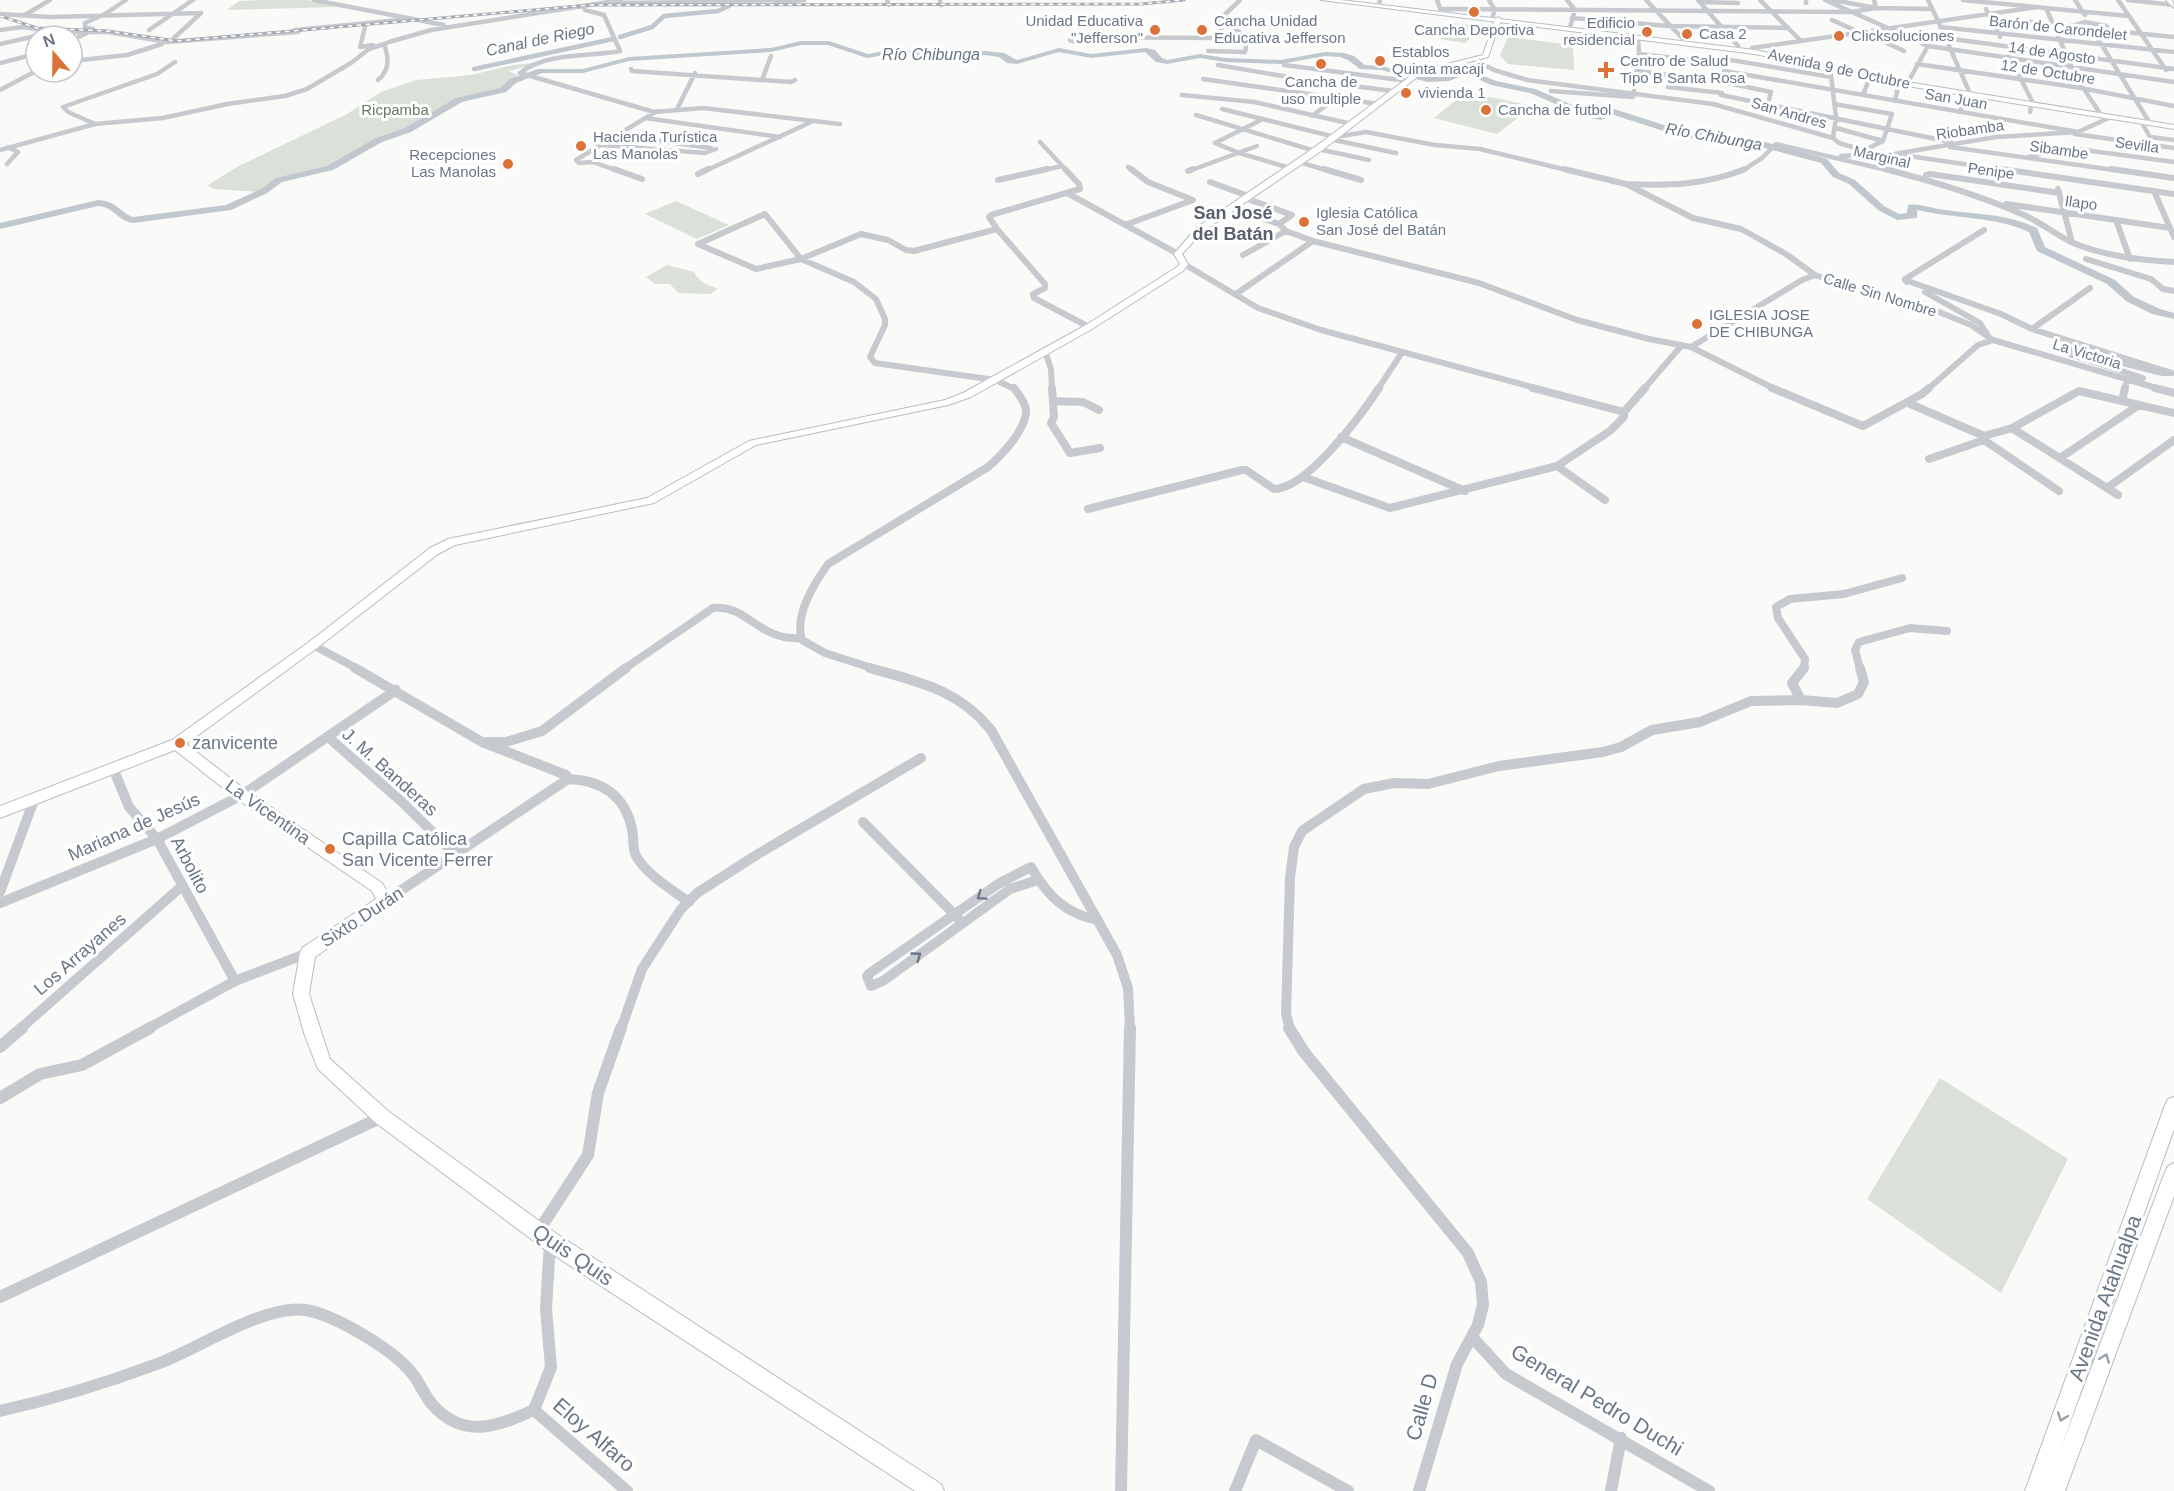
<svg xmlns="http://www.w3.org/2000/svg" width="2174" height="1491" font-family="Arial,sans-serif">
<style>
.green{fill:#dbe1d9}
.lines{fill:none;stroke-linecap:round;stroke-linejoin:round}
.canal{stroke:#c0c8ce;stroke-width:4.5}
.river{fill:#c0c8ce;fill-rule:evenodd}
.secondary-casing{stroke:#b8bcc1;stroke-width:2}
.primary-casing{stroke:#b9bdc1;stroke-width:2}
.street-far4{stroke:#c6c9cd;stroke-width:4.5}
.street-far3{stroke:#c6c9cd;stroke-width:6}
.street-far2{stroke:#c6c9cd;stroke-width:8}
.street-far1{stroke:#c6c9cd;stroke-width:10}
.street{stroke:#c6c9cd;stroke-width:12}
.secondary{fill:#fff;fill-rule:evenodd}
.primary{fill:#fff;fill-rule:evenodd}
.rail-casing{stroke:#a7acb2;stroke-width:3}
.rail{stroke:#fff;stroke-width:1.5;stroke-dasharray:4.5;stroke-linecap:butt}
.oneway{stroke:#6a7787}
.oneway2{stroke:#97a0ab}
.poi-dot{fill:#db7237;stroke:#fff;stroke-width:2}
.labels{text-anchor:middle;stroke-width:6;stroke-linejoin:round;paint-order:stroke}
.far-poi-label{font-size:15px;fill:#6a7787;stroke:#fff;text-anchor:start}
.far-street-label{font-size:15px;fill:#6a7787;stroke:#fff}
.far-park-label{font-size:15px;fill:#667a65;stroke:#fff}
.far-water-label{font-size:16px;font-style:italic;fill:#677782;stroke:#fff}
.far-quarter-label{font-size:18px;font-weight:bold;fill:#58616d;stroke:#fff}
.poi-label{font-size:18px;fill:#6a7787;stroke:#fff;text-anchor:start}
.street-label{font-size:18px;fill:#6a7787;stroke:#fff}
.near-street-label{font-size:21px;fill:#6a7787;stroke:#fff}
</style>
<rect width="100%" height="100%" fill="#fafaf8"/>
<path class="green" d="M261,0H308L338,7L227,10L239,1Z
M1450,23L1484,26L1475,31L1476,33L1472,37H1468L1470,39L1465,43L1440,39Z
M1508,37L1573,45L1574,70L1508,64L1500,55Z
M542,62L509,71L522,78L510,81L504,90L453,102L406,129L369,143L328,168L277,180L258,192L214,189L208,185L237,167L347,114L381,92L416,80L471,75L513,65Z
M1466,92L1533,106L1497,134L1434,118Z
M676,201L729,225L697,239L645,214Z
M667,265L694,272C699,282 708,285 718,289L710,294L678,293L670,284H655L646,277Z
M1940,1078L2068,1159L2001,1293L1867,1199Z"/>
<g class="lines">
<path class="canal" d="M620,37L652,27L664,16L718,11L729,6
M474,69L613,39"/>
<path class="river" d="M801,41H829L868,54L896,49L944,55L985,51L1004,53L1017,60L1059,48L1091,54L1146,48L1155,50L1162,58L1167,60L1200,54L1225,58L1281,60L1325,52L1344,53L1354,56L1365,65L1381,66L1428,77H1448L1467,69L1496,81L1535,89L1591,113L1600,114L1614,109L1683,131L1758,140L1827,159L1839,173L1855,180L1884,206L1899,214L1907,213L1908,205C1920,203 1932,209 1945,210C1979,215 2004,213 2037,228L2045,247L2115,280L2134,297L2160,309L2174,313V319L2152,314L2126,301L2107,284L2037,251L2029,232C1994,216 1954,219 1917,210V218L1897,220L1878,210L1849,184L1833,177L1821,163L1757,146L1682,137L1614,115L1601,120L1586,117L1530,93L1491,85L1467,74L1449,81L1428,82L1381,70L1360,69L1348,60L1340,57L1325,56L1281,64L1225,62L1200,58L1167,64L1156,62L1145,52L1091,58L1059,52L1017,64L1007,63L999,57L985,55L944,59L896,53L867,58L828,45H801L771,52L629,61L583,73H542L516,83L506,92L462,102L411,132L382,142L333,170L282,182L267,193L231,210L133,223C118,221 114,207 98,206L0,229V223L98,200C120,202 118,212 133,217L226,205L261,189L276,178L327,166L376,138L405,128L456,98L500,88L510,79L538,69H583L629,57L771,48Z"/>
<defs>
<path id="secondary" d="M2166,0H2172L2174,8Z
M1498,17L1501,19L1488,57L1420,75L1321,151L1202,232L1182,254L1188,264L1183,271L1092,329L971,397L948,405L756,445L654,503L455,545L438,554L317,648L186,744L247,791L382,883L393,901L390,905L315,957L309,994L330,1059L388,1111L557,1234L941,1484L944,1491H915L543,1248L376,1123L318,1069L316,1064L305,1036L293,994L300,953L302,948L376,899L372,891L237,799L175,750L0,818V806L172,740L309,642L430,548L448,539L647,498L749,441L945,400L963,393L1086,325L1177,267L1180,264L1174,254L1196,228L1315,147L1416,72L1483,55L1495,19Z
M2174,1097V1129L2061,1448L2165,1172L2168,1166L2174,1163V1196L2065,1491H2025L2165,1105L2168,1099Z"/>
<path id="primary" d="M1321,0H1341L1755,50L1907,82L2174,125V129L1907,86L1755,54Z"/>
</defs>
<use href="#secondary" class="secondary-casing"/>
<use href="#primary" class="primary-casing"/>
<path class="street-far4" d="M314,0L444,25
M887,0L889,5
M940,0L941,5
M1437,0L1441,11
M1489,0L1495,10L1492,18
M1567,0L1575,10L1570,27
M1646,0L1684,40L1683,43
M1698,0L1738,46
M1760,0L1800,40
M1806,0V3
M1825,0L1928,46L2174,82
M1833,0L1876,8L1932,9
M1928,0L1940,25
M1963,0L2129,16
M2075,0L2085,15
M2118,0L2166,70
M2128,0L2174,5
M703,2L781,0
M776,2L804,0
M1700,2L1738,3
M616,3L707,2
M1379,4L1380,0
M584,7L585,10L604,15L620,51C589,57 546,52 520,73L654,112L703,108L840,124
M2046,8L2075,75L2099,112
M1442,9L1851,12L1876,8L1874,0
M1986,9L2000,37
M0,14L50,17L201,13
M23,16L50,0
M1572,18L1669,26L1788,28
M1990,18L2073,26
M1832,20L1859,32
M2085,22L2106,26L2114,32L2093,34L2073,26Z
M366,23L360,47L373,45
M1940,27L2174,52
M93,29L85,28V23L105,14L126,0
M0,30L23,27L54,32H108L167,42L298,32L300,30
M149,30L193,0
M295,30L410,19
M2114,31L2174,37
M1863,32L1904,51
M2095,34L2148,120
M1945,38L2174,69
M173,39L201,13
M72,40L87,33
M1079,43L1070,40L1075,37L1219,38L1223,34L1218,21L1240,0
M0,44L36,36
M1949,46L1969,91
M1752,48L2038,7
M1208,51L1245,52C1250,36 1232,26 1221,17
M1639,54L1725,64
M2009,55L2032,101L2030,112
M1480,59L1483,64L1494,70L1527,80L1713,104L1833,138L1839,143L1879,155
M1725,59L1831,77
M72,61L127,55L162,44
M0,63L36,54
M1917,64L2081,88L2174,106
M1218,65L1306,80L1393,91
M1284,65L1408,81
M1830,67L1836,117L1833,138
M631,69L632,71L791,82L795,80
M1637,71L1723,82
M1724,71L2078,132
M1203,79L1378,104
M378,80C390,70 389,58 384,44L389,42L431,30L621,0
M762,80L771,56
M1723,82L1771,92L1768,103
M1907,84L1928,46
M1668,87L1722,93
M0,90L36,71
M1551,91L1633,97L1639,54L1638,38
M1182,95L1254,102L1352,124
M1721,95L1951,142
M1863,95L1868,82
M1895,101L1899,82
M1834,104L1892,114L1883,141L1865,150
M678,107L695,73
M1222,109L1335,137L1366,132L1435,145L1480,149L1571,171
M1959,112L1972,94
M1196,115L1315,151
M1312,116L1336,98
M645,118L780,137
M1263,119L1215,143L1239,153L1290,168
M2141,121L2150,137L2174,140
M95,124L68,112L63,107L157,74L175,62
M1836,128L1883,141
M2075,134L2174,148
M617,135L711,148
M1334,140L1396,153
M1040,142L1067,171
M602,145L705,153L716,149
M1950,147L2121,171
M1318,149L1369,160
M0,150L95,124L163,118L227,104L285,96L307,89L351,63L369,49L384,44
M1902,155L2012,171
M1841,156L1894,154L1996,137L2078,132L2111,117
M2029,157L2062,147L2174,162
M1299,162L1329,171
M7,164L18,152L8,147
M1128,167L1133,171
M618,171L593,162L579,163L576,160L657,111
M705,171L811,122
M1040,171L1062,166
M1189,171L1257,146
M1742,171L1762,158L1776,144L1891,171"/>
<path class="street-far3" d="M614,169L642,179
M1324,169L1361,180
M1564,169L1626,184L1693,218L1741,229L1786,254L1815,275L1864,292L1939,312L1971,325L1993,340L2160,389
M1885,169C1932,181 1979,195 2024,215C2040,222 2055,234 2071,242C2103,256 2140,260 2174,262
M2001,169L2174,194
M2111,169L2174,178
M1188,171L1193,169
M698,174L708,169
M1925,179L1926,175L1930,174L2059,193
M998,180L1047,169
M1210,182L1248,196
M1626,184C1668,186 1706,185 1745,169
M2058,189L2072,242
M2154,191L2174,237
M1069,194L1178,254
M1245,198L1292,215L1279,224
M2006,204L2170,228
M1231,207L1279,224L1286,231L1313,241L1479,283L1577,320L1649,339L1691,347L1775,389
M2116,220L2130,259
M1125,225L1193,200L1148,182L1131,169
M997,229L989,217L991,215L1080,189L1079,184L1065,169
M698,244L756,269L801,259L854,282L876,299L885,319V325L870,357L875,363L995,380L1015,389
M698,244L765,214L801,259L861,234L888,240L906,250L914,251L997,229L1045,284V288L1033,294L1034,298L1089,327
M1243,255L1286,231
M2086,259L2151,279L2163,289L2174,291
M1184,264L1258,308L1321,330L1539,389
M1905,280L2001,314L2032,329L2172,373H2162L2068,349L2064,350L2069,354L2143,378
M1907,282L1905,279L1984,230
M1925,292L1980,323L1987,334
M1236,294L1313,241
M2032,329L2090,288
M1691,347L1802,280L1815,275
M1045,351L1051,369L1052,389
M1378,389L1401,354
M1644,389L1682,345
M1928,389L1978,345L1993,340
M2125,389L2127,380"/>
<path class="street-far2" d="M1052,388L1054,417L1051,423L1070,453L1100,448
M1533,388L1624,412
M1772,388L1863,426L1922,394L1929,388
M2155,388L2174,393
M1053,401L1083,402L1099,410
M2122,401L2125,388
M1908,403L1984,436V440L2059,491
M2012,428L2118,495
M1984,436L2012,428L2079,391L2174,413
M1341,437L1465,491
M2060,458L2139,405
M1929,459L1984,440
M1557,466L1605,500
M1303,477L1390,508L1557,466L1610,431L1624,417V412L1645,388
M2107,488L2174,440
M1088,509L1242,470H1246L1274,489C1307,489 1362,414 1379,388
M313,645L358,669
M624,669L713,608C747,604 758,641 801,638
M875,669L825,653L802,640C794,615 814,584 828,564L988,467C1001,456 1024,432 1026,413C1027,404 1019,395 1014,388
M1804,669L1805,659L1778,618L1776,607L1790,599L1844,594L1902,578
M1860,669L1855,650L1859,642L1910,628L1947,631"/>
<path class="street-far1" d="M355,668L482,742L566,775L568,779L385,901
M870,668C918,682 958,689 991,730L1117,955L1128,988L1130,1029
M1801,700L1792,683L1804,668
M328,737L401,801L457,856
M487,742H506L542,731L626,668
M113,768L129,807L157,839L235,981
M568,779C601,780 625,795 632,829C634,838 632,847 636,856C648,876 671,889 689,902
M863,822L958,918
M1038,880L1010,889L883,981L871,986L867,976L870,973L998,884L1031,867C1047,895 1065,914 1098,920
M0,892L34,800
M0,903L157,839L242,795L396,690
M20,1029L182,886
M147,1029L235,981L308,953
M621,1029L642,969L681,909L697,893L758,854L921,758
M1290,1029L1286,1014L1290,878L1294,847L1302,831L1364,789L1394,783L1428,784L1499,766L1603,752L1621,747L1652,730L1700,722L1751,701L1801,700L1837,703L1858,694L1864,682L1860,668"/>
<path class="street" d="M1289,1028L1304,1052L1468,1253L1481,1282L1483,1305L1478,1325L1457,1364L1419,1491
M0,1047L22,1028
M0,1098L40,1074L82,1065L150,1028
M538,1232L588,1155L598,1093L621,1028
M0,1297L382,1117
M1472,1337L1506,1374L1709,1491
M534,1410L627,1491
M0,1411C54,1399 106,1383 157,1364C198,1349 264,1304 306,1310C335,1315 392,1349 411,1372C419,1381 423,1393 431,1403C462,1440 496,1427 534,1410L551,1367L546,1309L550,1242
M1121,1491L1130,1028
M1235,1491L1256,1440L1348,1491
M1611,1491L1621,1438"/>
<use href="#secondary" class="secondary"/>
<use href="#primary" class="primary"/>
<defs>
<path id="rail" d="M0,16L37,28L108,31L177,41L590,5L1141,4L1184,0"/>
</defs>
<use href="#rail" class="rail-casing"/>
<use href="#rail" class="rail"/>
</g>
<defs><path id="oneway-chevron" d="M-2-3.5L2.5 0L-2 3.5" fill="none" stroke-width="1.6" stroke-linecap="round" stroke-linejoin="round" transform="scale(1.5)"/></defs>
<g class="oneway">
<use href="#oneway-chevron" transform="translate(981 896) rotate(145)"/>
<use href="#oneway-chevron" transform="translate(917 956) rotate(-36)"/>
</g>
<g class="oneway2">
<use href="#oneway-chevron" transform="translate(2105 1358) rotate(-69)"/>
<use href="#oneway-chevron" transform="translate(2062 1417) rotate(110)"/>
</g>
<g class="poi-dot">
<circle cx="1474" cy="12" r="6"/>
<circle cx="1155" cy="30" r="6"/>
<circle cx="1202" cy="30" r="6"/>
<circle cx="1647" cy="32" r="6"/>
<circle cx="1687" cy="34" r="6"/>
<circle cx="1839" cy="36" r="6"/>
<circle cx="1380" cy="61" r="6"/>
<circle cx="1321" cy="64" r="6"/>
<path d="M1603 61h6v6h6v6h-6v6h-6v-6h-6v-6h6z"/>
<circle cx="1406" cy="93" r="6"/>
<circle cx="1486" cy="110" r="6"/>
<circle cx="581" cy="146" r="6"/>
<circle cx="508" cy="164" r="6"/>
<circle cx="1304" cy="222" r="6"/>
<circle cx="1697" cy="324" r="6"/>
<circle cx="180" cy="743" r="6"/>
<circle cx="330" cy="849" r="6"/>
</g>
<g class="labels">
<g class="far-poi-label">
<text x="1143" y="26" text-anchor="end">Unidad Educativa<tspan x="1143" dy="17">"Jefferson"</tspan></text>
<text x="1214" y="26">Cancha Unidad<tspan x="1214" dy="17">Educativa Jefferson</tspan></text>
<text x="1635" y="28" text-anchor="end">Edificio<tspan x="1635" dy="17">residencial</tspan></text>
<text x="1474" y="35" text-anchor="middle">Cancha Deportiva</text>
<text x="1699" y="39">Casa 2</text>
<text x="1851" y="41">Clicksoluciones</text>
<text x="1392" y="57">Establos<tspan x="1392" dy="17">Quinta macají</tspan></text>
<text x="1620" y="66">Centro de Salud<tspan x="1620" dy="17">Tipo B Santa Rosa</tspan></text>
<text x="1321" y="87" text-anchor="middle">Cancha de<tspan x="1321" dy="17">uso multiple</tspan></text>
<text x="1418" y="98">vivienda 1</text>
<text x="1498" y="115">Cancha de futbol</text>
<text x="593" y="142">Hacienda Turística<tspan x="593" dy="17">Las Manolas</tspan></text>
<text x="496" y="160" text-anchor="end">Recepciones<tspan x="496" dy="17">Las Manolas</tspan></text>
<text x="1316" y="218">Iglesia Católica<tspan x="1316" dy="17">San José del Batán</tspan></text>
<text x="1709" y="320">IGLESIA JOSE<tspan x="1709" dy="17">DE CHIBUNGA</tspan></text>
</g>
<g class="far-street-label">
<text transform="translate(2058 28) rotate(6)" y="5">Barón de Carondelet</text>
<text transform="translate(2052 53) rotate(8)" y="5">14 de Agosto</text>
<text transform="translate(1839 69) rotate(12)" y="5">Avenida 9 de Octubre</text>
<text transform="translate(2048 72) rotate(9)" y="5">12 de Octubre</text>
<text transform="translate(1956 99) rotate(10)" y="5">San Juan</text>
<text transform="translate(1789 113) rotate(16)" y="5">San Andres</text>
<text transform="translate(1970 130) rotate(-8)" y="5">Riobamba</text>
<text transform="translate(2137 145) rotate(8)" y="5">Sevilla</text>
<text transform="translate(2059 150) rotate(8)" y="5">Sibambe</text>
<text transform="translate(1882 157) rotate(13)" y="5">Marginal</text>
<text transform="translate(1991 171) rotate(8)" y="5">Penipe</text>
<text transform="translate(2081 203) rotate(8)" y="5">Ilapo</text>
<text transform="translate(1880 295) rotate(17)" y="5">Calle Sin Nombre</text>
<text transform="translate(2087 354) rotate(17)" y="5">La Victoria</text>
</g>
<g class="far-park-label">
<text x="395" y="115">Ricpamba</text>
</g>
<g class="far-water-label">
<text transform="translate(540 39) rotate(-12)" y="6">Canal de Riego</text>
<text x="931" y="60">Río Chibunga</text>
<text transform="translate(1714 136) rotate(10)" y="6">Río Chibunga</text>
</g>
<g class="far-quarter-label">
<text x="1233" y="219">San José<tspan x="1233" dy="21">del Batán</tspan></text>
</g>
<g class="poi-label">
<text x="192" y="749">zanvicente</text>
<text x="342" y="845">Capilla Católica<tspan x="342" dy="21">San Vicente Ferrer</tspan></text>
</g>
<g class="street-label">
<text transform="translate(390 772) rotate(42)" y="6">J. M. Banderas</text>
<text transform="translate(268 812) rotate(35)" y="6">La Vicentina</text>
<text transform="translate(134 827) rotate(-24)" y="6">Mariana de Jesús</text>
<text transform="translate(190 865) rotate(62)" y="6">Arbolito</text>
<text transform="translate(362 917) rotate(-33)" y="6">Sixto Durán</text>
<text transform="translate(80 954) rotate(-41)" y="6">Los Arrayanes</text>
</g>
<g class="near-street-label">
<text transform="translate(573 1255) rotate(34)" y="7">Quis Quis</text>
<text transform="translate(2105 1298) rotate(-70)" y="7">Avenida Atahualpa</text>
<text transform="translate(1597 1400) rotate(31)" y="7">General Pedro Duchi</text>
<text transform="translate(1422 1407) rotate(-74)" y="7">Calle D</text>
<text transform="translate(594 1435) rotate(41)" y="7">Eloy Alfaro</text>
</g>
</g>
<g transform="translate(54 54) rotate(340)"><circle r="28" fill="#ffffff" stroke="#c3c9cf" stroke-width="1.5"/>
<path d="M0-4.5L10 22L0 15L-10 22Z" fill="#db7237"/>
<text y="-9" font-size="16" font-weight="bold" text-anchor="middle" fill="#6a7787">N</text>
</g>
</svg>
